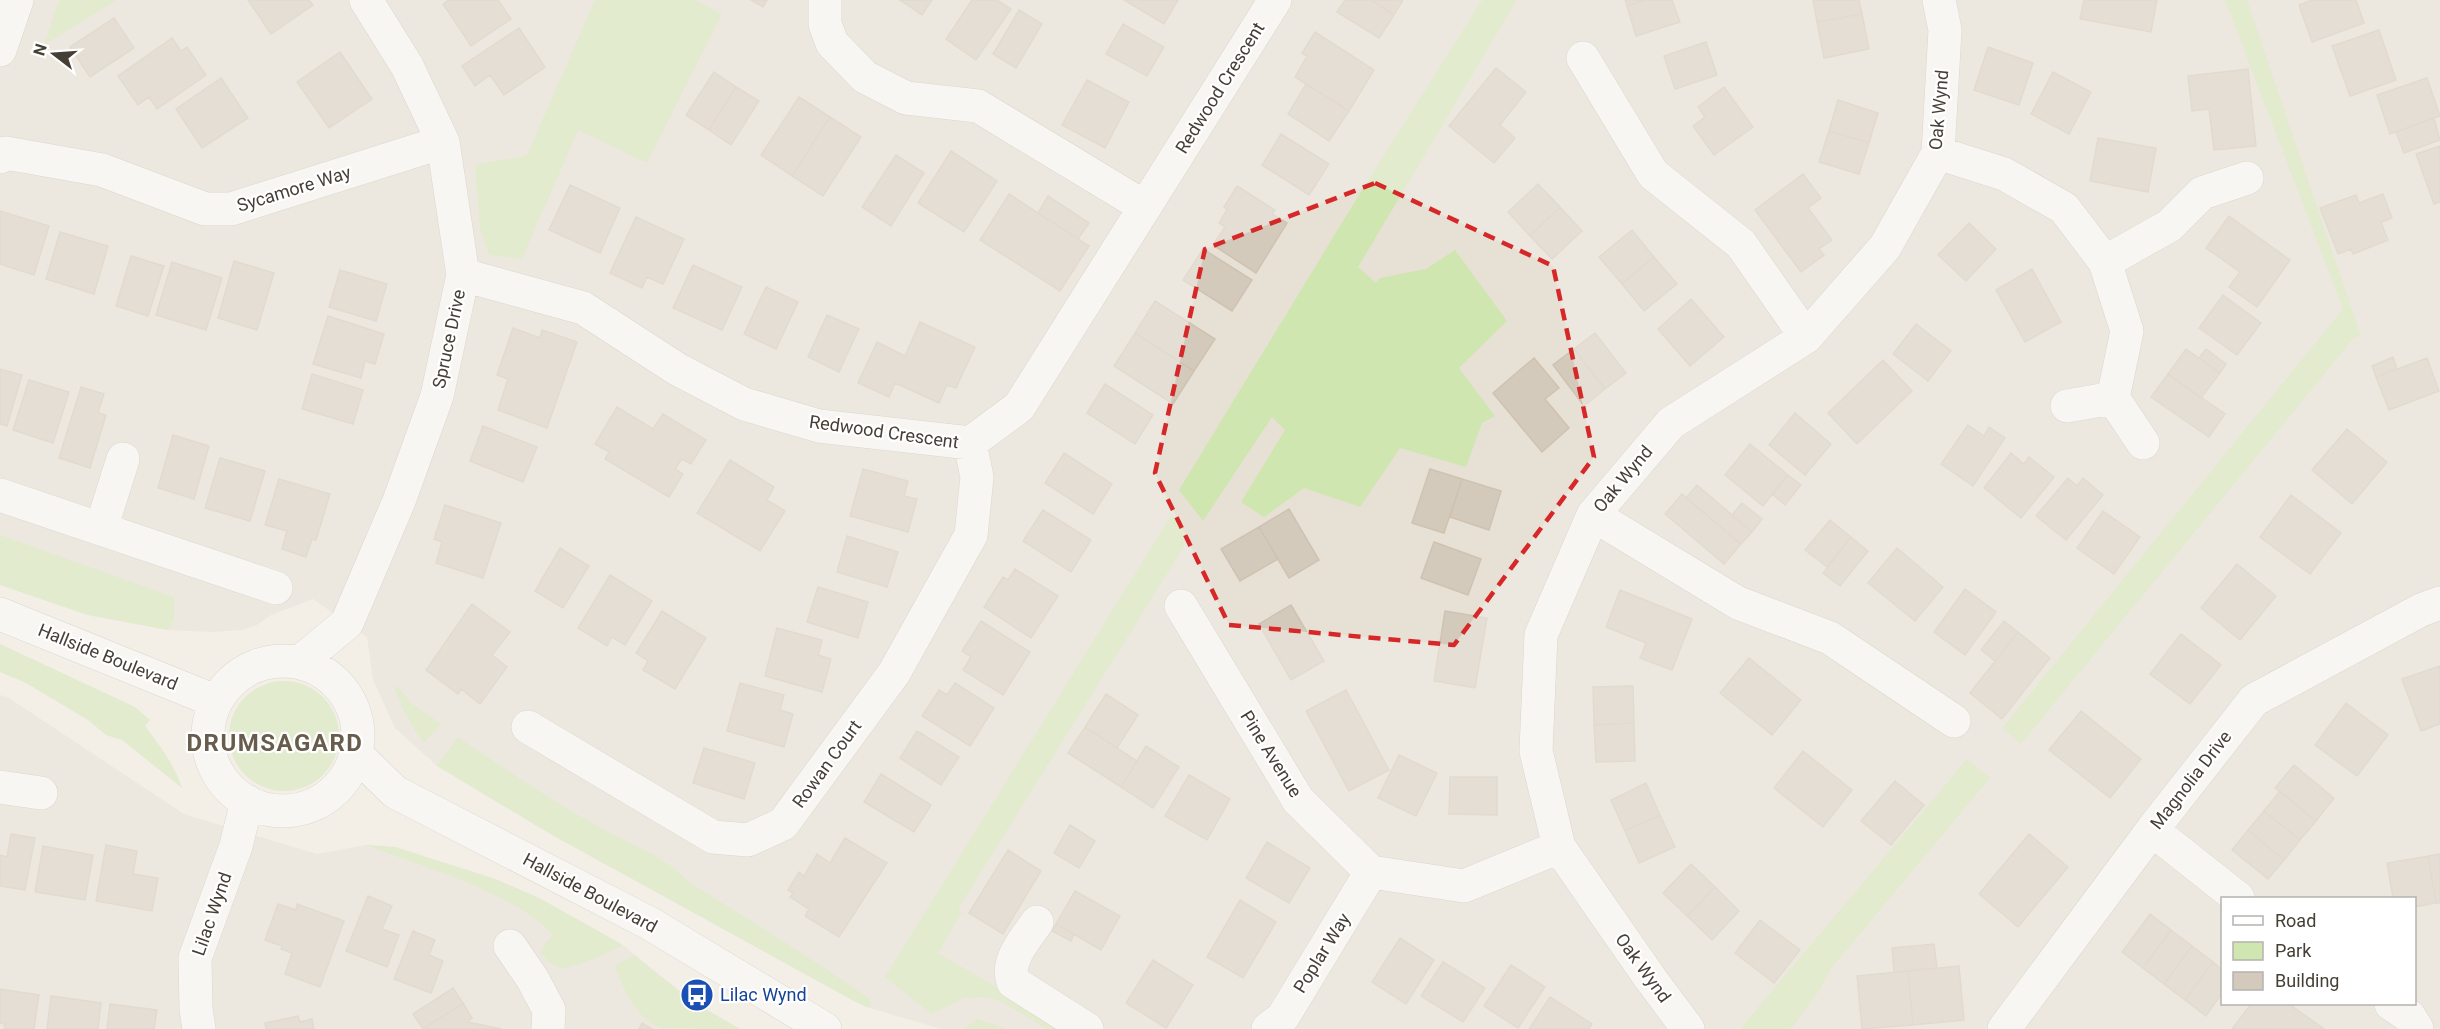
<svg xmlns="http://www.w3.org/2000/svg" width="2440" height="1029" font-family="Roboto,sans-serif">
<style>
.residential{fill:#e7e0d5;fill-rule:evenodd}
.green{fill:#cfe6b0}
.building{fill:#d4cabc;stroke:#cfc2b0;stroke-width:1.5}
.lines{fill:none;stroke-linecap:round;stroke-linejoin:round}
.minor-casing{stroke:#c1b9ac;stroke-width:34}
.minor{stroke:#fff;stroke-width:33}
.marked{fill:none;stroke:#d62828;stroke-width:4.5;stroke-dasharray:12 8;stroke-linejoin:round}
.labels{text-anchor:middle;stroke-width:4.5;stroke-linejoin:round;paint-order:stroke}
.street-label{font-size:18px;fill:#463f36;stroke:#fff}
.transit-label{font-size:18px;fill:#164399;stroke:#fff;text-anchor:start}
.district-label{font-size:24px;font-weight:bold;letter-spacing:1.5px;fill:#685d4d;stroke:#fff}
</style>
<rect width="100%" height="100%" fill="#f3efe7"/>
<path class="residential" d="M0,0H2440V1029H941L866,1007L554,836L437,766L395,728L373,680L367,637L313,599L271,615L257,625L243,630L211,632L168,630L88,615L0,585ZM2222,898H2414V1004H2222Z
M0,695L9,698L184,814L317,854L366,845L395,847L495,879L539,898L623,945L693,1002L740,1029H0Z"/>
<path class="green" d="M59,0H117L44,45Z
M595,0H695L722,14L647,163L578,130L522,259L489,255L480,228L475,165L527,155Z
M1482,0H1517L1358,267L1376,283L1380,278L1426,269L1455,250L1507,321L1459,368L1495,416L1482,423L1466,467L1400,448L1360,507L1304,488L1264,517L1241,502L1285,430L1272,417L1203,521L1179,490L1362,190Z
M2225,0H2247L2361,336L2354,338L2021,744L2002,728L2343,309Z
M1172,514L1182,528L1185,545L958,909L962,912L938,953L1068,1029H1046L1001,1001L983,997L964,998L931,1014L885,977Z
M0,535L174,597V618L168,630L88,615L0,585Z
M0,644L135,707L150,720L145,726C160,746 174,764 182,788L122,740L106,735L88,720L26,683L0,672Z
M229 736a55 55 0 1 1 110 0a55 55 0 1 1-110 0Z
M398,686L412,704L441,724L424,743C412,726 401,709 395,688Z
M458,737C504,768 550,800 599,827C629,844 665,856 689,882L822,966L870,999L871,1006L866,1007L852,1000L554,836L437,766Z
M1967,759L1990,778L1830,970L1821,988L1791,1029H1740Z
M366,845L395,847L495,879L539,898L623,945L595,959L561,969L549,962L541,954L544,945L553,935C516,893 420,866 366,845Z
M635,956L693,1002L740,1029C725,1029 670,1029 660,1028C635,1017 623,989 615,965Z
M977,1019L1008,1029H963Z"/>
<path class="building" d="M248,0H309L313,5L271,34Z
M449,0H498L511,19L471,46L443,4Z
M751,0H767L763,7Z
M900,0H932L922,15Z
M972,0H997L1011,9L976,60L946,39Z
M1124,0H1178L1164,24Z
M1345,0H1371L1394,15L1379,38L1337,12Z
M1371,0H1403L1394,15Z
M1625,0H1645L1627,6Z
M1645,0H1672L1680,22L1636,36L1627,6Z
M1813,0H1859L1862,14L1817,22Z
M2084,0H2157L2151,32L2080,19Z
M2312,0H2356L2364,23L2312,42L2299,5Z
M1019,10L1042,24L1016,68L993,54Z
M1862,14L1869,49L1824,58L1817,22Z
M114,18L134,48L90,77L70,47Z
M1123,24L1164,47L1147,76L1106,54Z
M519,28L545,67L504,95L490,75L475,86L462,66Z
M2379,30L2396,80L2350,96L2332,46Z
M1315,32L1374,70L1349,111L1295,77L1307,56L1302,53Z
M172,38L181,51L187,47L206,75L157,109L149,97L138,105L118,76Z
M1706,42L1717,75L1675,89L1664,56Z
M1988,47L2033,63L2019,105L1974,90Z
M340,52L372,99L329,128L297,82Z
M1496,68L1526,92L1500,125L1515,138L1494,163L1449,126Z
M2248,69L2256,146L2214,150L2209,109L2192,111L2188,76Z
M714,72L736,87L709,130L686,115Z
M2053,72L2091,92L2069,134L2031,114Z
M221,78L248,118L202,148L176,109Z
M2427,78L2440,116L2390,134L2377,95Z
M1087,80L1129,102L1105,148L1062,125Z
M1306,84L1349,111L1329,141L1288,114Z
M736,87L759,101L731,145L709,130Z
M1724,87L1753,127L1714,155L1693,126L1705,117L1698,107Z
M799,97L830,117L792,176L761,155Z
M1838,100L1878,113L1869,143L1829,131Z
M830,117L861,137L823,196L792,176Z
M2434,118L2440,140L2404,153L2396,132Z
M1829,131L1869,143L1859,174L1819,162Z
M1281,134L1329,164L1309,195L1262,165Z
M2098,138L2156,148L2148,192L2090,181Z
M2440,146V202L2434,204L2416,154Z
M951,151L997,181L964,232L918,203Z
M896,155L924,173L891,226L862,207Z
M1803,174L1821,198L1808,208L1832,240L1819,249L1824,255L1801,272L1755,210Z
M1538,184L1560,207L1530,236L1508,212Z
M570,185L620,208L600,253L549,230Z
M1237,186L1275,210L1272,214L1287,223L1256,273L1213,245L1225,227L1219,223L1227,210L1224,207Z
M1009,194L1089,246L1060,291L980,240Z
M2383,194L2392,218L2381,222L2388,240L2353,254L2351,249L2338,254L2320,208L2356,195L2359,203Z
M1048,196L1089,223L1078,239L1038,213Z
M1560,207L1582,231L1552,259L1530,236Z
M0,211L49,226L34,275L0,264Z
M2229,216L2290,260L2257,307L2229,287L2240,272L2206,248Z
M636,217L684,239L663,284L647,277L642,288L610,273Z
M1969,223L1996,249L1966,281L1938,255Z
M1632,230L1654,257L1622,284L1599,257Z
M60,232L108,246L94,294L46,279Z
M1203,249L1252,280L1232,311L1183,280Z
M131,256L164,266L148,316L116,306Z
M1654,257L1677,284L1644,311L1622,284Z
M234,261L274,273L257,330L218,318Z
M172,262L222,278L206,330L156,315Z
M693,265L742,287L722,330L673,308Z
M2032,269L2061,322L2025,342L1996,290Z
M340,270L387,284L376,321L329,307Z
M766,287L798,302L776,349L744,334Z
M2223,295L2261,323L2237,355L2199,328Z
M1691,299L1724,337L1690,366L1658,329Z
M1155,301L1215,339L1194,371L1135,333Z
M827,315L859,329L839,372L808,357Z
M328,316L384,334L375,364L365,361L361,378L313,364Z
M920,322L975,347L956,388L947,385L939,403L895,383L889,397L858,383L877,342L905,356Z
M1916,324L1951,351L1928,381L1893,354Z
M513,328L540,338L542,330L577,342L547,428L498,410L508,379L497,375Z
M1135,333L1194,371L1173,404L1114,366Z
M1595,333L1626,373L1605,389L1574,349Z
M1574,349L1605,389L1584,406L1553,365Z
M2186,349L2220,373L2201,398L2168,374Z
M2206,349L2226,364L2220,373L2199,358Z
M2393,357L2397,369L2376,377L2372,366Z
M1534,358L1559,388L1545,399L1569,428L1542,452L1493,393Z
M2427,358L2439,391L2389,410L2376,377Z
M1883,360L1912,391L1857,444L1828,413Z
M0,369L22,375L7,426L0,424Z
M312,374L363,390L353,424L302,409Z
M2168,374L2225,414L2209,437L2151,397Z
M29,380L69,392L53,443L13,430Z
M1105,384L1153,415L1135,444L1087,413Z
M81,387L104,394L98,413L106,415L90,468L59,458Z
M617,407L653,429L663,414L706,440L691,464L682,459L675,469L683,474L669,497L605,459L609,452L595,444Z
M1795,413L1831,444L1805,475L1769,445Z
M1968,425L1984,436L1989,427L2005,438L1973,486L1941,464Z
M483,426L537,447L523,482L470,461Z
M2347,429L2387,462L2352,504L2312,470Z
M173,435L209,446L194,499L158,488Z
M1750,444L1788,475L1763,506L1725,475Z
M1064,453L1112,484L1093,514L1045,483Z
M2011,453L2024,464L2029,457L2054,477L2021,518L1984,488Z
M220,458L265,471L250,521L205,508Z
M730,460L774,487L767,500L785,511L760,551L697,513Z
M863,469L908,481L904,496L917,499L908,532L850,516Z
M1430,469L1462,479L1444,533L1412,523Z
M1788,475L1801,485L1785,505L1772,494Z
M2068,478L2077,486L2083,478L2103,495L2066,540L2036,516Z
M279,479L330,494L316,540L312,539L306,557L282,549L287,531L265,525Z
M1462,479L1501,491L1489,530L1450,517Z
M1697,485L1752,532L1741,544L1686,498Z
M1682,494L1741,544L1724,564L1665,514Z
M2291,495L2341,533L2310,574L2260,537Z
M1742,503L1762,519L1752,532L1732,515Z
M445,505L501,523L483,578L436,563L442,542L434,539Z
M1289,509L1319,560L1289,578L1259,527Z
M1043,510L1091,540L1071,572L1023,541Z
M2103,511L2140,537L2114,574L2077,548Z
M1830,520L1851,537L1827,567L1805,550Z
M1259,527L1278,559L1240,581L1221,549Z
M847,536L898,552L887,587L837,572Z
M1851,537L1868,551L1840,586L1823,573Z
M1434,542L1481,559L1468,595L1421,578Z
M560,548L589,566L563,608L535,591Z
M1897,548L1943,587L1915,621L1868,583Z
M2237,564L2276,596L2240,640L2201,608Z
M1015,569L1058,596L1031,638L984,607L1003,577L1008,580Z
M610,575L652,601L625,645L612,637L607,646L578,628Z
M818,587L868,602L858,638L807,622Z
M1965,589L1996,612L1965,655L1934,632Z
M1620,590L1692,619L1672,670L1640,658L1646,643L1606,627Z
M472,604L510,632L492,655L507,667L480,704L461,689L458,694L426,670Z
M1291,605L1324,661L1291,680L1259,624Z
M662,611L706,638L675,689L643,670L648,661L636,653Z
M1445,611L1487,618L1475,688L1434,681Z
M981,621L1030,652L1003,695L963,670L971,657L962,651Z
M2004,621L2018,632L1995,661L1981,650Z
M777,628L822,640L818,655L831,659L822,692L765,676Z
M2018,632L2050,658L2002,719L1970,693Z
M2181,634L2221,665L2190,704L2150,674Z
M1749,658L1801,700L1772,735L1720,693Z
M2440,666V724L2421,731L2402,679Z
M740,683L784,695L780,710L793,714L784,747L727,731Z
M955,683L994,708L970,746L922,716L939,690L947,695Z
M1633,686L1634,723L1594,725L1593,687Z
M1346,690L1389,770L1349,791L1306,711Z
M1106,694L1138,715L1117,748L1085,727Z
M2346,703L2388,735L2357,776L2315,745Z
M2081,711L2141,759L2110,798L2049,750Z
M1634,723L1635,761L1596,762L1594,725Z
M1085,727L1137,761L1121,787L1068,753Z
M917,731L959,757L941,785L900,758Z
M1146,746L1179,767L1153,808L1121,787Z
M704,748L755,763L744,799L693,783Z
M1803,751L1852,790L1823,827L1774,788Z
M1399,755L1437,773L1416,816L1378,798Z
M2294,765L2334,798L2316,821L2275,788Z
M881,774L931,805L914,832L864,802Z
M1189,775L1230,799L1207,840L1165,816Z
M1450,777H1497V815L1449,814Z
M1895,781L1924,805L1891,845L1861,821Z
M1646,783L1660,815L1625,831L1611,800Z
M2280,791L2316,821L2300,840L2264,811Z
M2264,811L2300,840L2284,860L2248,830Z
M1660,815L1675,847L1639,863L1625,831Z
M1070,825L1095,841L1079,868L1054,853Z
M2248,830L2284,860L2268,879L2232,850Z
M11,834L35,838L25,890L0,886V855L7,857Z
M2029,834L2068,867L2018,927L1979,894Z
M845,838L887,863L839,937L805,916L809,909L790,897L793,893L788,890L799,872L804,876L817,854L830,863Z
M1267,842L1310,868L1289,903L1246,878Z
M106,845L137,851L133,874L158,878L152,911L96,901Z
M43,846L93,855L85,900L35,892Z
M1008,850L1041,871L1003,934L969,913Z
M2440,854V903H2436L2428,856Z
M2428,856L2436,903L2414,907V898H2393L2387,863Z
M1691,864L1715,887L1687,916L1663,893Z
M1715,887L1739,911L1712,940L1687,916Z
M1075,891L1120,916L1101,950L1056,924Z
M368,896L392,906L382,929L399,935L387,967L346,951Z
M1240,900L1276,922L1243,978L1207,957Z
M278,904L296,910L297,904L344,921L320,987L285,974L292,953L281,949L282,946L265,940Z
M2150,914L2171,930L2143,968L2122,952Z
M1760,920L1800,950L1774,983L1735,953Z
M1056,924L1074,934L1071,941L1052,931Z
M2171,930L2192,946L2164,984L2143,968Z
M413,931L435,940L429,955L443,961L431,993L394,979Z
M1400,938L1434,960L1406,1004L1372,982Z
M1934,944L1937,968L1894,972L1892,948Z
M2192,946L2213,962L2185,1000L2164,984Z
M1153,960L1193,985L1166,1028L1126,1003Z
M1443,962L1485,988L1463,1022L1421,996Z
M2213,962L2222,970V993L2206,1016L2185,1000Z
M1511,965L1545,987L1518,1028L1484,1006Z
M1959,966L1964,1020L1913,1025L1908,971Z
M1908,971L1913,1025L1862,1029L1857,976Z
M453,988L463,1003L423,1029L413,1014Z
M0,989L39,995L34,1029H4L5,1024L0,1023Z
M51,996L101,1003L98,1029H47Z
M1550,997L1592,1024L1589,1029H1529Z
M463,1003L472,1018L468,1022L502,1029H423Z
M110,1004L157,1010L154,1029H107Z
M2251,1004H2289L2324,1029H2232Z
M298,1016L300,1022L312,1019L314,1029H266L265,1023Z
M642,1023L652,1029H639Z"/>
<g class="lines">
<defs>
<path id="minor" d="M825,0V24L832,43L865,77L906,98L978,106L1145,207
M0,50L17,0
M1583,58L1653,174L1741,244L1806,337
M1938,153L2004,174L2064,208L2105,262L2127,331L2113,398
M0,157L6,153L102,170L205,209H231L443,142
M2105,262L2169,226L2202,193L2247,178
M463,275L583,308L677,369L744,404L819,426L970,443L1019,407L1275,0
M2067,406L2113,398L2143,443
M0,495L276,588
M1593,515L1738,603L1830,638L1954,721
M101,529L123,459
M1181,606L1298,800L1371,872L1464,886L1559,847
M0,614L215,701
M208 736a75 75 0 1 1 150 0a75 75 0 1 1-150 0Z
M301,661L347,623L399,501L437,396L463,275L443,142L407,66L366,0
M528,727L713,837L748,840L783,824L894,673L971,535L977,477L970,443
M357,755L395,792L649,923L825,1029
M0,787L41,793
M2152,830L2238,898
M1037,922C1026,939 1005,960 1013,982L1087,1029
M510,946L532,978L549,1010L548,1029
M2391,1004L2409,1016L2417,1029
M199,1029L196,1009L195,958L236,846L247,801
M1268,1029L1283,1017L1371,872
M1688,1029L1650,978L1559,847L1536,751L1541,635L1593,515L1671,423L1806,337L1885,247L1938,153L1945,30L1939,0
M2004,1029L2152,830L2254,700L2421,610L2440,603"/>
</defs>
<use href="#minor" class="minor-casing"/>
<use href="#minor" class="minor"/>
</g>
<path d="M0 0H2440V1029H0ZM1375,183L1553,266L1594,457L1454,645L1229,625L1155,473L1205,249Z" fill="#f3efe7" fill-opacity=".55" fill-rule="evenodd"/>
<path class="marked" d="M1375,183L1553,266L1594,457L1454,645L1229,625L1155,473L1205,249Z"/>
<defs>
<symbol id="bus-disc" viewBox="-11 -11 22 22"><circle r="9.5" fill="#1a4fb4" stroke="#fff"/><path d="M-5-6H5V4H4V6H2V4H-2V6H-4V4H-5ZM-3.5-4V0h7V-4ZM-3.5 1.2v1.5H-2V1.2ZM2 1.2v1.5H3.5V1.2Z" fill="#fff"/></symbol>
</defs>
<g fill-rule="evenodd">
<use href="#bus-disc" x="678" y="976" width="38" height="38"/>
</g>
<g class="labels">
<g class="street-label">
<text transform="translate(1220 88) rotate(-58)" y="6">Redwood Crescent</text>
<text transform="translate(1939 110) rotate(-85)" y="6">Oak Wynd</text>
<text transform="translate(294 189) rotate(-17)" y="6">Sycamore Way</text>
<text transform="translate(449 339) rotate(-78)" y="6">Spruce Drive</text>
<text transform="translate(884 432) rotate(8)" y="6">Redwood Crescent</text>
<text transform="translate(1623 479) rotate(-50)" y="6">Oak Wynd</text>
<text transform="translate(108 657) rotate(22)" y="6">Hallside Boulevard</text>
<text transform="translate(1271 754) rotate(58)" y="6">Pine Avenue</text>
<text transform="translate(827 764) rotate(-54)" y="6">Rowan Court</text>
<text transform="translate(2191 780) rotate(-52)" y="6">Magnolia Drive</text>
<text transform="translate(590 893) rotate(28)" y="6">Hallside Boulevard</text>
<text transform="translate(212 914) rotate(-71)" y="6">Lilac Wynd</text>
<text transform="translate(1322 953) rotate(-58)" y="6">Poplar Way</text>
<text transform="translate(1643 968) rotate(54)" y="6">Oak Wynd</text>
</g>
<g class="transit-label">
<text x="720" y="1001">Lilac Wynd</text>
</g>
<g class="district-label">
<text x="275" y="751">DRUMSAGARD</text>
</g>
</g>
<rect x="2221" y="897" width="195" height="108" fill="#ffffff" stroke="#b5b2af" stroke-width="1.5"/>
<rect x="2233" y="916" width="30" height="9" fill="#ffffff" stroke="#b5b2af" stroke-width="1.5"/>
<text x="2275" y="927" font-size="18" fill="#463f36">Road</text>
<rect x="2233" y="942" width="30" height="18" fill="#cfe6b0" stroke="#b5b2af" stroke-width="1.5"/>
<text x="2275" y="957" font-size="18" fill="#463f36">Park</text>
<rect x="2233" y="972" width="30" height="18" fill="#d4cabc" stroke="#b5b2af" stroke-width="1.5"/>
<text x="2275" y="987" font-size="18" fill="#463f36">Building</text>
<g transform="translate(54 54) rotate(287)" stroke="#ffffff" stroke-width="4.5" paint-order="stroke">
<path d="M0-4.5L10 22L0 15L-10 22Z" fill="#463f36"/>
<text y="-9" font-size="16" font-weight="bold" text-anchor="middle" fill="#463f36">N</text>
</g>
</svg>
